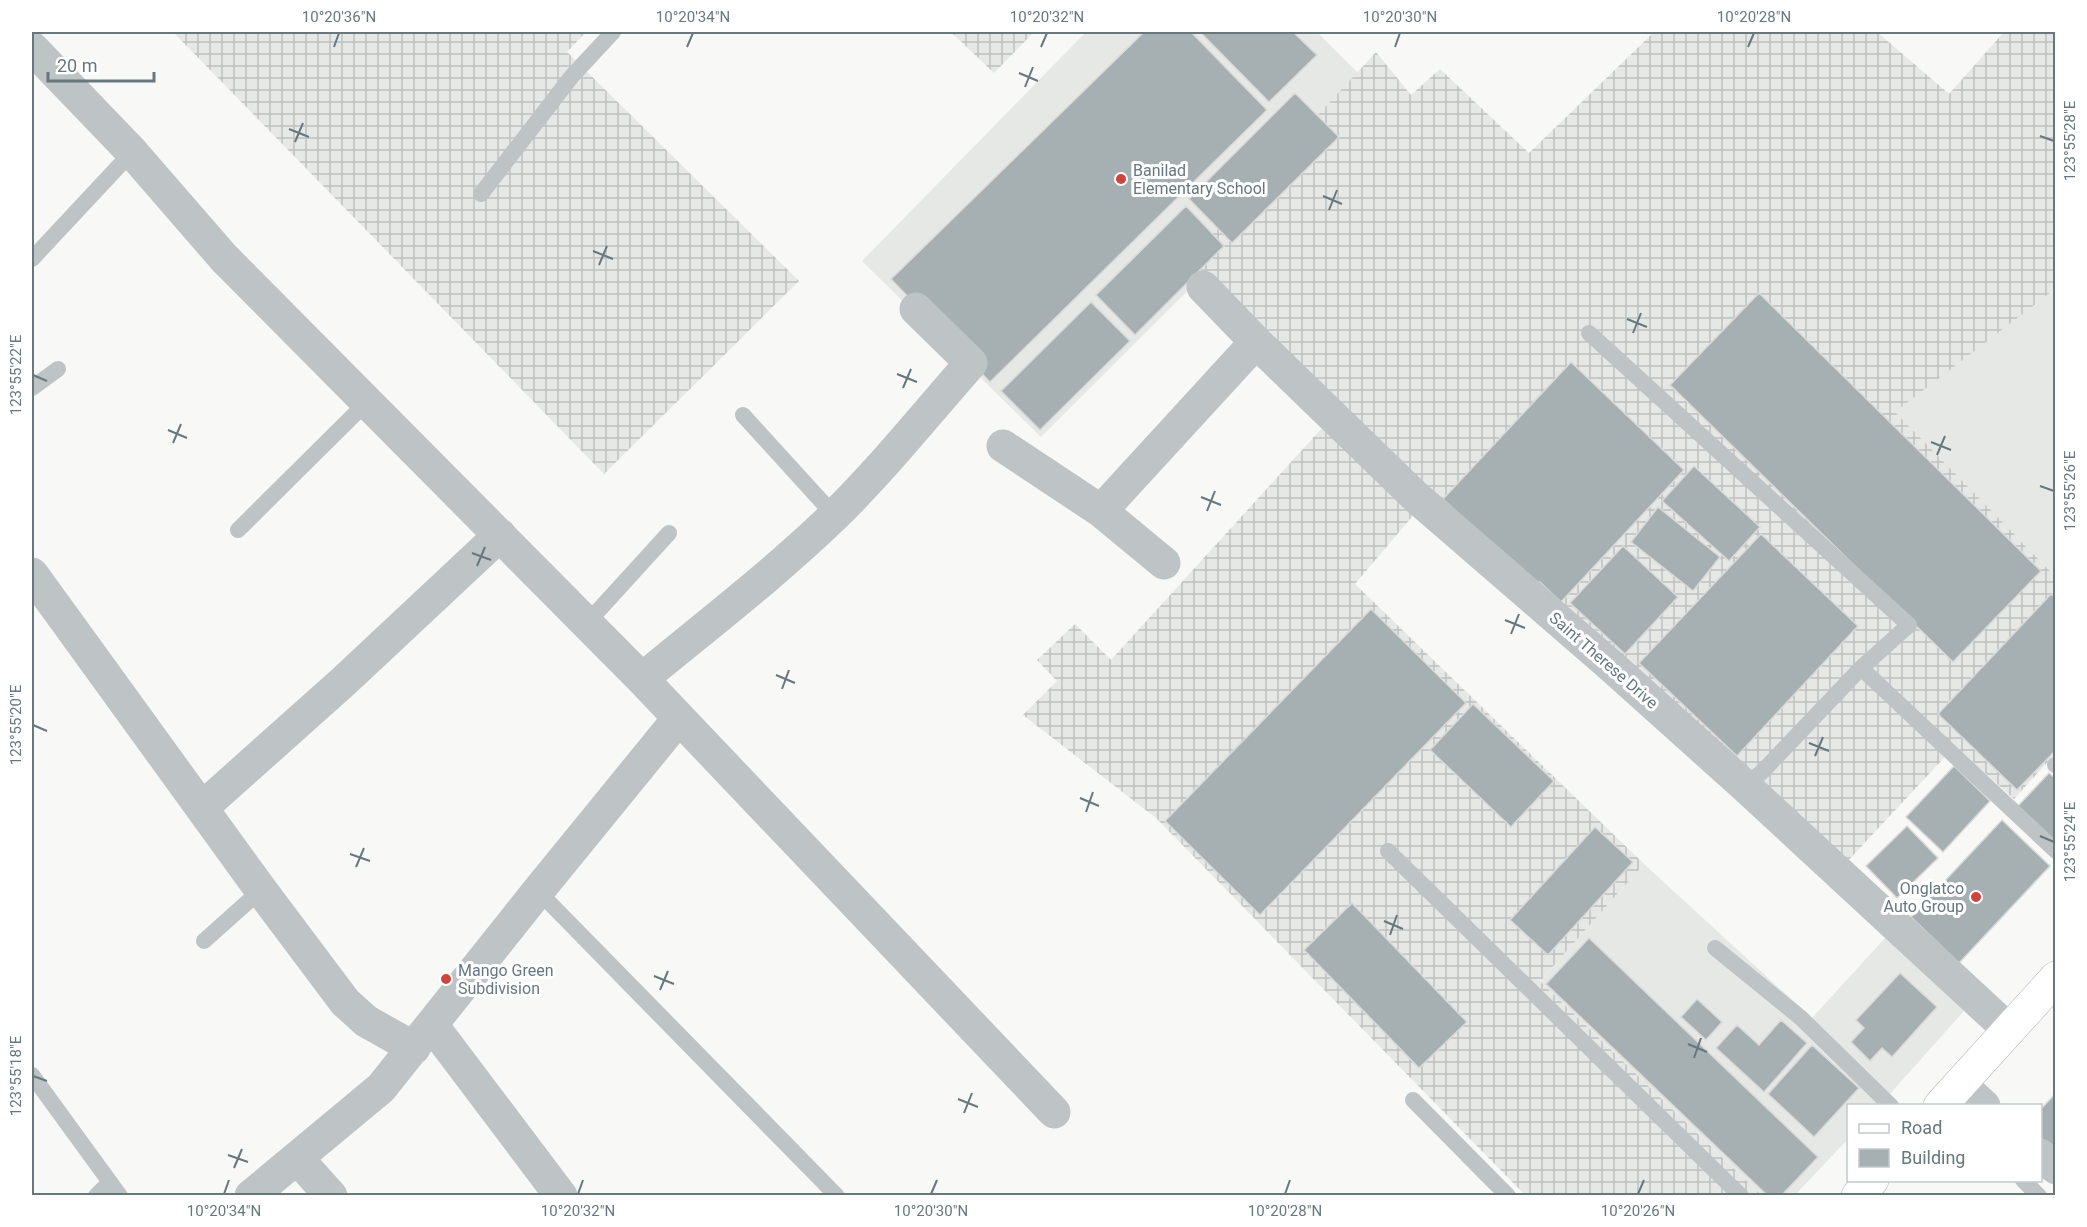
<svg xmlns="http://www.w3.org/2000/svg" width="2087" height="1227" font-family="Roboto,sans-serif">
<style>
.built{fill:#e6e8e6}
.industrial{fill:url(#industrial-grid)}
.building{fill:#a6afb2;stroke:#dadad8;stroke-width:1.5}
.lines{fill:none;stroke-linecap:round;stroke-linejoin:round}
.secondary-casing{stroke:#b0b7ba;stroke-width:34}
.service{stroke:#bec3c5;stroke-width:16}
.minor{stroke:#bec3c5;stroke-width:33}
.secondary{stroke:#fff;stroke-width:33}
.ticks{fill:none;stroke:#66787e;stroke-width:2}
.poi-dot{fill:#d0443e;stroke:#fff;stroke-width:2}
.labels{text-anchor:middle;stroke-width:6;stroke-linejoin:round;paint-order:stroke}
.poi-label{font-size:16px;fill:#66787e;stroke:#fff;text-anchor:start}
.street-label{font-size:16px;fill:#66787e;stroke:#fff}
.neatline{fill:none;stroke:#66787e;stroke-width:2}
.ticks-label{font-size:15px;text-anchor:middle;fill:#66787e}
</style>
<defs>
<pattern id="industrial-grid" width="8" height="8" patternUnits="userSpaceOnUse" patternTransform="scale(1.5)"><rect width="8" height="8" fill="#e6e8e6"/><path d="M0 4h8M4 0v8" fill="none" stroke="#bec1c0"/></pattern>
</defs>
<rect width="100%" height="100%" fill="#f8f8f6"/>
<path class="built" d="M1086,32H1317L1382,97L1041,437L862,261Z
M2055,289V576L1894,412Z
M1644,864L1812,1018L1886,937L1964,1011L1880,1105L1848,1106V1139L1795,1195H1761L1540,981Z"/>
<path class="industrial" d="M173,32H586L567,52L799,281L604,474Z
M951,32H1034L994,73Z
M1654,32H1877L1949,94L2004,32H2055V289L1895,412L2055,576V754L2014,799L1955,746L1845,864L1437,502L1187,257L1376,52L1411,95L1440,69L1529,153Z
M1322,428L1416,512L1355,584L1644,864L1540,981L1761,1195H1525L1156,818L1023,715L1057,681L1037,660L1075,624L1111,660Z"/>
<path class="building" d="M1144,32H1191L1267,110L990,382L891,279Z
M1200,32H1293L1317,55L1269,102Z
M1295,93L1339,137L1232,243L1189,199Z
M1186,206L1224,246L1135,335L1096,295Z
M1759,293L2041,571L1953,662L1670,385Z
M1091,302L1130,341L1040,430L1001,391Z
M1571,362L1684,470L1561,602L1540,582L1536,587L1443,499Z
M1694,466L1760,527L1729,561L1662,501Z
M1658,507L1720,557L1693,591L1631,542Z
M1761,534L1858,626L1737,756L1639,663Z
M1623,546L1678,597L1625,654L1570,603Z
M2051,594L2056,598V750L2017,790L1938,714Z
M1371,609L1466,703L1260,915L1165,821Z
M1473,704L1554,781L1511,827L1430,750Z
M1954,766L1990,801L1943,852L1906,817Z
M2049,773L2056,779V842L2018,806Z
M2002,820L2050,866L1959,963L1911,917Z
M1907,826L1938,858L1897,898L1866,866Z
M1595,827L1633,862L1548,955L1510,920Z
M1352,903L1467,1022L1419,1068L1304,950Z
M1589,938L1818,1157L1781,1196H1768L1546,984Z
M1900,973L1937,1007L1892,1057L1882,1048L1870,1061L1851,1042L1864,1028L1856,1020Z
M1697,999L1722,1022L1706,1040L1681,1017Z
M1781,1020L1807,1043L1764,1092L1716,1048L1737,1025L1759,1045Z
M1812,1045L1859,1088L1814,1137L1768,1094Z
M2056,1093V1150L2040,1137V1110Z"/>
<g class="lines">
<defs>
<path id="secondary" d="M1940,1106L2056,978
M1858,1196L1872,1180"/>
</defs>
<use href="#secondary" class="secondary-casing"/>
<path class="service" d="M481,194L572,76L613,32
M32,259L132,152
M1589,333L1909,625L1861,668L1762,772L1745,786
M32,388L58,369
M743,415L834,515
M238,530L367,402
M587,623L669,533
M1861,668L2056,851
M2055,765H2056
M1388,851L1741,1196
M538,891L837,1196
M204,941L261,890
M1715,948L1801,1018L1891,1106
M32,1075L120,1196
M1413,1100L1508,1196
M2023,1180L2039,1196
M96,1196L110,1182"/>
<path class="minor" d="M32,48L132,152L224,258L642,679L1054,1112
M1203,287L1256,342L1416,497L1609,664L1745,786L2009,1030
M1003,446L1101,511L1164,563
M1101,511L1256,342
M32,574L261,890L345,1002L366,1021L414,1048
M642,679C706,626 774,574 834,516C883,468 926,414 971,363L916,309
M203,807L343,682L500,535
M432,1025L561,1196
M1960,1084L1984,1106
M2040,1155L2056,1168
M297,1158L331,1196
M251,1196L381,1088L538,891L679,718"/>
<use href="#secondary" class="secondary"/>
</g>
<path class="ticks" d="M334,47L339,33M687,47L693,33M1041,47L1047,33M1395,47L1400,33M1748,47L1754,33M1019,73L1038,81M1025,87L1033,67M289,129L309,137M2040,136L2054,141M295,142L303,123M1323,196L1342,204M1329,210L1337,190M593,251L613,259M599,265L607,246M1627,319L1647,327M1633,333L1641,313M897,374L917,382M33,375L47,381M903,388L911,369M168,430L187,438M1931,442L1951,450M173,443L181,424M1937,455L1945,436M2040,486L2054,491M1201,497L1221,505M1207,511L1215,491M472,553L491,560M477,566L485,547M1505,620L1525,628M1511,634L1519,614M776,675L795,683M782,689L789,670M33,725L47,731M1809,743L1829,751M1815,756L1823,737M1080,798L1099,806M1086,812L1093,792M2040,836L2054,842M350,854L370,861M356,867L364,848M1384,921L1403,929M1390,935L1397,915M654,976L674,984M660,990L668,971M1688,1044L1707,1052M1694,1058L1701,1038M33,1076L47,1081M958,1099L978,1107M964,1113L972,1093M228,1155L248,1162M234,1168L242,1149M224,1194L229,1180M578,1194L583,1180M931,1194L937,1180M1285,1194L1290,1180M1638,1194L1644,1180"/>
<g class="poi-dot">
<circle cx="1121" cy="179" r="6"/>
<circle cx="1976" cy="897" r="6"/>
<circle cx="446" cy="979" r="6"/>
</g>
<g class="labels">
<g class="poi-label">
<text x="1133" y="176">Banilad<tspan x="1133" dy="18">Elementary School</tspan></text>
<text x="1964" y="894" text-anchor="end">Onglatco<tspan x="1964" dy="18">Auto Group</tspan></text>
<text x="458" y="976">Mango Green<tspan x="458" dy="18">Subdivision</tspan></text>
</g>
<g class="street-label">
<text transform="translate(1604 660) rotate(41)" y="6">Saint Therese Drive</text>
</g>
</g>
<rect width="2087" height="1227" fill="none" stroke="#ffffff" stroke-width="66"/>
<rect x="1847" y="1104" width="195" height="78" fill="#ffffff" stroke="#c2c9cb" stroke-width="1.5"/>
<rect x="1859" y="1124" width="30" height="9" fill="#ffffff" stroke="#c2c9cb" stroke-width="1.5"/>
<text x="1901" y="1134" font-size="18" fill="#66787e">Road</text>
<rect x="1859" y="1149" width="30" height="18" fill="#a6afb2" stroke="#c2c9cb" stroke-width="1.5"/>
<text x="1901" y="1164" font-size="18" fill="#66787e">Building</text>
<path d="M48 72v9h106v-9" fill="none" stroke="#66787e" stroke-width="3"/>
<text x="57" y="72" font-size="18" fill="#66787e" stroke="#ffffff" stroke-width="4.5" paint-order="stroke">20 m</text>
<rect x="33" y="33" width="2021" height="1161" class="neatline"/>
<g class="ticks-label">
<text x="339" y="22">10°20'36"N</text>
<text x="693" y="22">10°20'34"N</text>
<text x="1047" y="22">10°20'32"N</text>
<text x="1400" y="22">10°20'30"N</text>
<text x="1754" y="22">10°20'28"N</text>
<text transform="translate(2070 141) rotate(-90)" y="5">123°55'28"E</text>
<text transform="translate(16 375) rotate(-90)" y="5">123°55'22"E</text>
<text transform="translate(2070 491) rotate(-90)" y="5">123°55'26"E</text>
<text transform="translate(16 725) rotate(-90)" y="5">123°55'20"E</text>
<text transform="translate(2070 842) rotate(-90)" y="5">123°55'24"E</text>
<text transform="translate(16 1076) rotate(-90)" y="5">123°55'18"E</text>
<text x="224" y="1216">10°20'34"N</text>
<text x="578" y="1216">10°20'32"N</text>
<text x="931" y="1216">10°20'30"N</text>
<text x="1285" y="1216">10°20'28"N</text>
<text x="1638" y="1216">10°20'26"N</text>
</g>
</svg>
